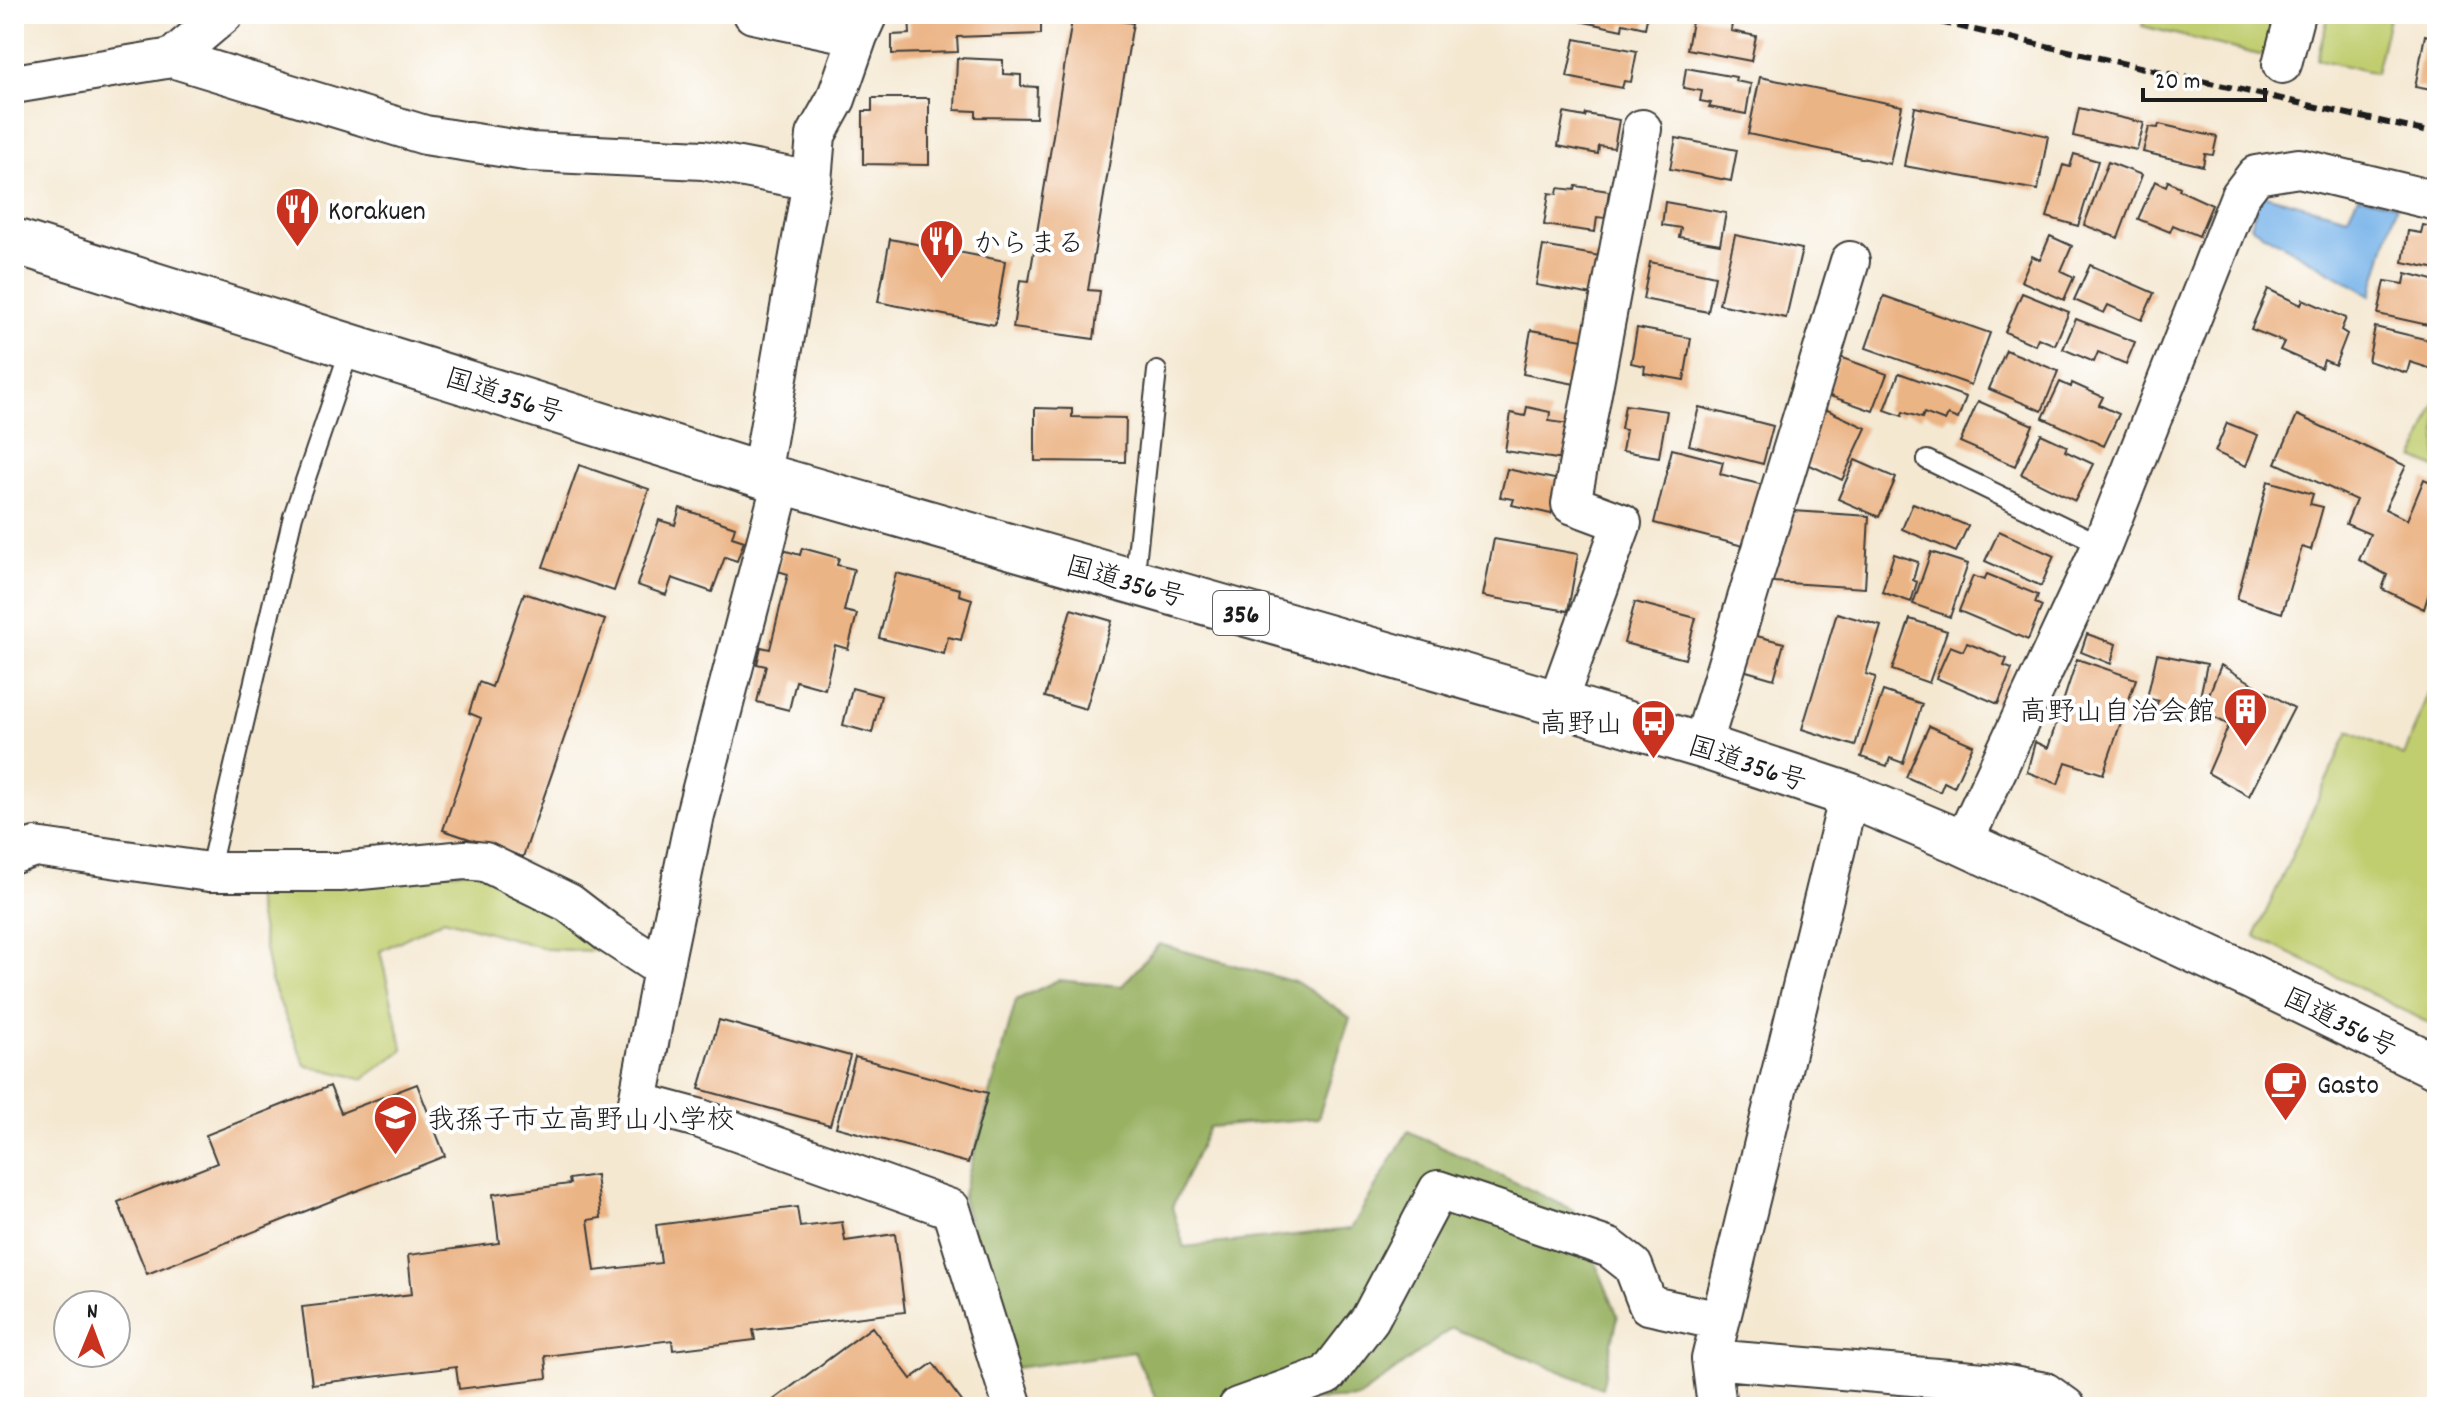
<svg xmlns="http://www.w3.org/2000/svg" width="2451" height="1421" font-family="Dekko,'Klee One',sans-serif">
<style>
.green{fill:#c1ce70;stroke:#6e7546;stroke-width:2}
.forest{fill:#98b162;stroke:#5a663f;stroke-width:2}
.water{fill:#77b3e9;stroke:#4a6882;stroke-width:2}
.building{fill:#ebb485}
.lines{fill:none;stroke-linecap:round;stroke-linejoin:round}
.service-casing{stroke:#3c3b37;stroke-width:22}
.minor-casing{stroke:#3c3b37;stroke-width:42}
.trunk-casing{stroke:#3c3b37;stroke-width:48}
.service{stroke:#fff;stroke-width:18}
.minor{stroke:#fff;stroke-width:38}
.trunk{stroke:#fff;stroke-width:44}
.rail{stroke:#1c1c1c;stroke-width:6;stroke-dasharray:12 6;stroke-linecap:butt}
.labels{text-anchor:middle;stroke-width:8;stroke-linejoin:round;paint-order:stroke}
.shield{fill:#fff;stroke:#606060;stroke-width:2}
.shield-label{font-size:26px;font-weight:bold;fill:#1c1c1c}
.poi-label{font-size:28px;fill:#1c1c1c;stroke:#fff;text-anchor:start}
.street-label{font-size:28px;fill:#1c1c1c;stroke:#fff}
</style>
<rect width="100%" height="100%" fill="#fff"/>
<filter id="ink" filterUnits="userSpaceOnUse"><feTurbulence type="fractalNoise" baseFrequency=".0125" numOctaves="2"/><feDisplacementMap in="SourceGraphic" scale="16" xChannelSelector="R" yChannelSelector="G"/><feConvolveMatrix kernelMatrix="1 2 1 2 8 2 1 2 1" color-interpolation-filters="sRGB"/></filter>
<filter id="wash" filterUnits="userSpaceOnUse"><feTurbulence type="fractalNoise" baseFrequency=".006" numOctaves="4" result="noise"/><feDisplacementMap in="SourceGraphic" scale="32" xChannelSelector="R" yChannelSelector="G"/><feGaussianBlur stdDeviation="1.8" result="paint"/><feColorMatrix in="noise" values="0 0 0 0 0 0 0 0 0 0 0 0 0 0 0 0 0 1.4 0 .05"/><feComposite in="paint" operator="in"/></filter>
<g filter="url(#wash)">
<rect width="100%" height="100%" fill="#f4e8d1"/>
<path class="green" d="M2145,14H2276L2264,56L2142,26Z
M2329,14H2390L2376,73L2317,59Z
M2437,398V469L2415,458Z
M2437,670V1027L2255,936L2349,731L2404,756Z
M475,870L618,952L547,949L444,919L380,951L403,1050L363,1079L305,1065L271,981L254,890Z"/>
<path class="forest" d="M1159,944L1298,983L1350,1018L1318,1118L1209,1127L1172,1207L1184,1247L1351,1229L1408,1131L1573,1210L1618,1316L1602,1388L1452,1328L1358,1398L1160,1407L1134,1352L1015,1368L962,1198L1016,1000L1058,980L1122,986Z"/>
<path class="water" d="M2261,194L2348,217L2358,196L2397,205L2371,295L2250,226Z"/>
<g id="blocks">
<path class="building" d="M909,14H1041V34L957,37L958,52L892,54V35L910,34Z
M1073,14L1133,23L1088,290L1100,291L1094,339L1013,328L1020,280L1029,281Z
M1576,14H1648L1645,28L1623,23L1622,30L1575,20Z
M1693,16L1732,23L1731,31L1756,36L1751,61L1687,49Z
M2425,35L2437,38V91L2415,87Z
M1575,39L1637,51L1631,82L1624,81L1622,88L1567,77Z
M957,58L1003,60V74L1021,75V86L1037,87L1036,118L976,117V111L955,110Z
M1686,68L1736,77L1735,81L1751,84L1746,114L1709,107L1711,103L1700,101L1702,91L1683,88Z
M1760,77L1902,106L1890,164L1748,134Z
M872,98H929V165L863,164V111H872Z
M1915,107L2048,136L2038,190L1904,166Z
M2079,108L2144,123L2137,150L2073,136Z
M1564,113L1585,117L1586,114L1619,120L1614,148L1599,146L1598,154L1558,146Z
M2159,124L2217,137L2213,155L2205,154L2203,166L2143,152L2149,127L2158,128Z
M1676,138L1737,150L1731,181L1670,169Z
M2074,154L2098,161L2078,226L2047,217L2063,165L2070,167Z
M2108,162L2142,175L2118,238L2084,225Z
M2155,181L2166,186L2168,181L2180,187L2179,190L2212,205L2199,236L2173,225L2170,232L2138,219Z
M1576,186L1609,191L1605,218L1597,217L1595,232L1544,225L1549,193L1557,194L1558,188L1575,190Z
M1665,202L1726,213L1720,244L1679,237L1681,228L1662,225Z
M2423,225L2437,228V269L2403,262L2408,231L2421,233Z
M1735,235L1802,249L1786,318L1719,304Z
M2050,236L2072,246L2061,271L2074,277L2064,300L2021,281L2032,256L2040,260Z
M890,239L1005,261L995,325L878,302Z
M1543,246L1600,256L1593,295L1536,285Z
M1650,262L1715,276L1708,312L1643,299Z
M2090,265L2154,293L2142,320L2108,305L2104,313L2074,300Z
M2406,273L2437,281V327L2378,314L2385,281L2404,284Z
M2268,289L2301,305L2303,299L2346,318L2341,330L2347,334L2335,365L2324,360L2321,368L2280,350L2284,342L2251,329Z
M2022,293L2069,312L2055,345L2038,338L2035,345L2005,332Z
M1884,296L1990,333L1971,385L1866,348Z
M2076,319L2135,342L2126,364L2098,352L2094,362L2063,349Z
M2375,327L2437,342L2435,370L2410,362L2407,373L2368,361Z
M1637,328L1691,338L1684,380L1644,373L1645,366L1631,363Z
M1531,330L1583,339L1575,384L1523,374Z
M2006,350L2058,371L2042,411L1989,389Z
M1840,357L1887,374L1873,411L1827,395Z
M1899,373L1966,397L1958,419L1948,415L1945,421L1924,413L1922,418L1903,412L1902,416L1885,410Z
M2060,382L2071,387L2072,383L2103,397L2099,405L2119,414L2104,446L2043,418Z
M1978,401L2033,425L2015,466L1960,442Z
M1625,405L1667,411L1659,457L1622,451L1626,430L1621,429Z
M1527,407L1550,412L1549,421L1570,424L1564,460L1505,451L1511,413L1525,416Z
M1699,407L1773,426L1763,464L1689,445Z
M1035,408L1072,409V417L1126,418L1125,462L1035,461Z
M1823,408L1866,428L1842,480L1799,460Z
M2297,415L2406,466L2385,509L2407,520L2424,479L2437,485V597L2429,593L2424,609L2382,589L2387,575L2359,560L2370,534L2346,524L2356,500L2276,463Z
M2227,423L2258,435L2246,466L2215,452Z
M2041,434L2067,446L2065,451L2093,464L2075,501L2021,474Z
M1672,449L1723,462L1720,474L1763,485L1747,547L1654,523Z
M1855,460L1896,478L1879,517L1838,499Z
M579,465L649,489L614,591L543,567Z
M1507,469L1559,480L1551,514L1512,505L1514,499L1500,497Z
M2268,481L2313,494L2310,504L2323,507L2311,550L2302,547L2282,613L2237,599Z
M1913,503L1968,526L1956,552L1902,529Z
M680,508L735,527L732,537L744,541L737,561L725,557L712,592L672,578L666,595L637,585L659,520L675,525Z
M1778,510L1869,516L1865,588L1773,582Z
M1999,531L2054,556L2041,586L1985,561Z
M1494,539L1578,554L1568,611L1483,596Z
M802,548L839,558L837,565L854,569L844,611L857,614L848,649L835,645L825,689L796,681L789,710L757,702L766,666L757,664L761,647L770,649L788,574L778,571L783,550L800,555Z
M1931,552L1968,564L1950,617L1913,604Z
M1894,554L1918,562L1913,580L1917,582L1911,602L1882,592Z
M896,573L960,589L959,595L972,599L961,640L948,637L944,654L879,638Z
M1987,574L2038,595L2035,603L2042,606L2028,640L1959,611L1973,576L1984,580Z
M524,593L605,620L523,857L443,830L481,718L469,713L479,682L492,687Z
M1635,602L1696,618L1685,659L1624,643Z
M1071,609L1112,621L1086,709L1045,697Z
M1837,613L1881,626L1866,674L1876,677L1855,746L1802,729Z
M1910,619L1947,631L1929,683L1892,670Z
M1745,633L1784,643L1774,679L1736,668Z
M2087,634L2116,644L2111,664L2081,652Z
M1967,643L2007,659L2004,666L2012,669L1998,704L1936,678L1950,646L1963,651Z
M2157,654L2207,664L2197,711L2190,710L2188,718L2155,711L2158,701L2147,698Z
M2077,659L2136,679L2103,774L2066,762L2058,784L2027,772L2035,742L2048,748Z
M2221,665L2294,708L2249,796L2208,773L2229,725L2202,711Z
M852,688L881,696L872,733L843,725Z
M1883,691L1922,704L1903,763L1890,758L1887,766L1861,757Z
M1929,726L1973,745L1954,787L1944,782L1940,792L1906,777Z
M719,1020L850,1056L830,1125L699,1089Z
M855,1057L988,1093L968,1163L836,1127Z
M417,1084L445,1156L147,1274L118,1202L217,1163L206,1135L330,1086L341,1113Z
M596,1175L601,1218L588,1220L595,1271L661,1263L656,1225L797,1207L800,1227L842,1222L845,1241L895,1234L905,1312L753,1330L755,1340L673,1350L672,1340L545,1356L547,1378L459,1389L456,1367L312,1384L302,1307L412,1294L408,1255L499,1243L493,1194L570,1184L569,1179Z
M872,1327L911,1379L933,1363L966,1407H764Z"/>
</g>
</g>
<g filter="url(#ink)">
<use href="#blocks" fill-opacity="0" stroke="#3c3b37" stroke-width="2"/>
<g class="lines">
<defs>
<path id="service" d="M1927,460L2102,545
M1134,582L1157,371
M209,872L293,516L351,346"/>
<path id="minor" d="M753,14L858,36L868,14
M172,58L425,135L531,152L703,160L812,181
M2282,64L2295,14
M14,84L172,58L224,14
M761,475L812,181L816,135L836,99L858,36
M1557,703L1622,523L1571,504L1642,129
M1702,746L1850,261
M1963,843L2102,545L2240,196L2256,175L2299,168L2437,201
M14,854L35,847L209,872H340L465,860L485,862L569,903L608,933L663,969L638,1102L698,1118L951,1209L1013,1407
M663,969L695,815L782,481
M1711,1359L1996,1383L2045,1392L2066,1407
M1238,1407L1327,1375L1370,1319L1438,1190L1610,1248L1633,1266L1648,1305L1720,1321
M1717,1407L1711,1359L1849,795"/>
<path id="trunk" d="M14,241L761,475L1557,703L1702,746L1849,795L1963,843L2243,973L2437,1067"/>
</defs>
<use href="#service" class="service-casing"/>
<use href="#minor" class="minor-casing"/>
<use href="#trunk" class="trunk-casing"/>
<use href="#service" class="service"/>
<use href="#minor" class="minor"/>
<use href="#trunk" class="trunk"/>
<path class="rail" d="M1904,14L2437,134"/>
</g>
</g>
<defs>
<symbol id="restaurant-pin" viewBox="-11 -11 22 30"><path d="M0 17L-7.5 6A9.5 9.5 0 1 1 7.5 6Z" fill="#c8321e" stroke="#fff"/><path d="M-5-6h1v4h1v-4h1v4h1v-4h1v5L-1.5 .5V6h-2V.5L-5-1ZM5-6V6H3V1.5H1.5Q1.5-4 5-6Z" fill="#fff"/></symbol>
<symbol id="building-pin" viewBox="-11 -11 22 30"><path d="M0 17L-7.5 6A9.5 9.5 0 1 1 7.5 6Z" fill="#c8321e" stroke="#fff"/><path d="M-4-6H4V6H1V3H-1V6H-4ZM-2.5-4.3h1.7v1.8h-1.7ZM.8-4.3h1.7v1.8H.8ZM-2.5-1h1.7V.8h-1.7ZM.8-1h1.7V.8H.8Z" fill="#fff"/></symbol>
<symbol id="bus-pin" viewBox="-11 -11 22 30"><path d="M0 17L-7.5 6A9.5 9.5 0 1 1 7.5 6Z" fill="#c8321e" stroke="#fff"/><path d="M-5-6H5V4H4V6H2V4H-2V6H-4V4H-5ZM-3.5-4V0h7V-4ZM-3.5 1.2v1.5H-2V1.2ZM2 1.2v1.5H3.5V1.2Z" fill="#fff"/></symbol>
<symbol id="cafe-pin" viewBox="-11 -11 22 30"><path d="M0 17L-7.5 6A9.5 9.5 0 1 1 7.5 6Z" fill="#c8321e" stroke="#fff"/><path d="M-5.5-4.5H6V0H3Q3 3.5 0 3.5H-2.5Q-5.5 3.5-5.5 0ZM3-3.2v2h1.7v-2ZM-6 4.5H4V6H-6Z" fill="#fff"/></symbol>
<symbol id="school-pin" viewBox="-11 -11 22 30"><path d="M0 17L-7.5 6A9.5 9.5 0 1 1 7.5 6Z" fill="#c8321e" stroke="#fff"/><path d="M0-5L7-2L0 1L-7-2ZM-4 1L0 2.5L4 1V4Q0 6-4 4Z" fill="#fff"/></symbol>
</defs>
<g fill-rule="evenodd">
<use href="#restaurant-pin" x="272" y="184" width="51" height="69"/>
<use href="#restaurant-pin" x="916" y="216" width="51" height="69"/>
<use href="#building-pin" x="2220" y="684" width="51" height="69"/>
<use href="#bus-pin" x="1628" y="696" width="51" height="69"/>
<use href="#cafe-pin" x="2260" y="1058" width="51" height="69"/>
<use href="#school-pin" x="370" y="1092" width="51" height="69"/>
</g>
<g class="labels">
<rect class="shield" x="1213" y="591" width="56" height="44" rx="6"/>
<g class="shield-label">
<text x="1241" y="622">356</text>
</g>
<g class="poi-label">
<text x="328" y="219">Korakuen</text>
<text x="973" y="252">からまる</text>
<text x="2215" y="720" text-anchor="end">高野山自治会館</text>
<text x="1623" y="732" text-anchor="end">高野山</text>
<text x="2317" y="1093">Gasto</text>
<text x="427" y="1128">我孫子市立高野山小学校</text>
</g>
<g class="street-label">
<text transform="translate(505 394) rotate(18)" y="10">国道356号</text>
<text transform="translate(1126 580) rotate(16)" y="10">国道356号</text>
<text transform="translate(1748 762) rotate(18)" y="10">国道356号</text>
<text transform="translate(2341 1021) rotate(26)" y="10">国道356号</text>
</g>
</g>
<rect width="2451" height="1421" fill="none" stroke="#fff" stroke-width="48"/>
<g transform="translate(92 1329) rotate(1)"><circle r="38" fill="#ffffff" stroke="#a4a4a4" stroke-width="2"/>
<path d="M0-6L14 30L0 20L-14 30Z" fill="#c8321e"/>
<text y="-12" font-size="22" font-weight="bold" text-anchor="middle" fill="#1c1c1c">N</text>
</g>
<path d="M2143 88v12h122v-12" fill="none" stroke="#1c1c1c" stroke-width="4"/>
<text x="2155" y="88" font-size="24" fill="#1c1c1c" stroke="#ffffff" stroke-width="6" paint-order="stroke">20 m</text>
</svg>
